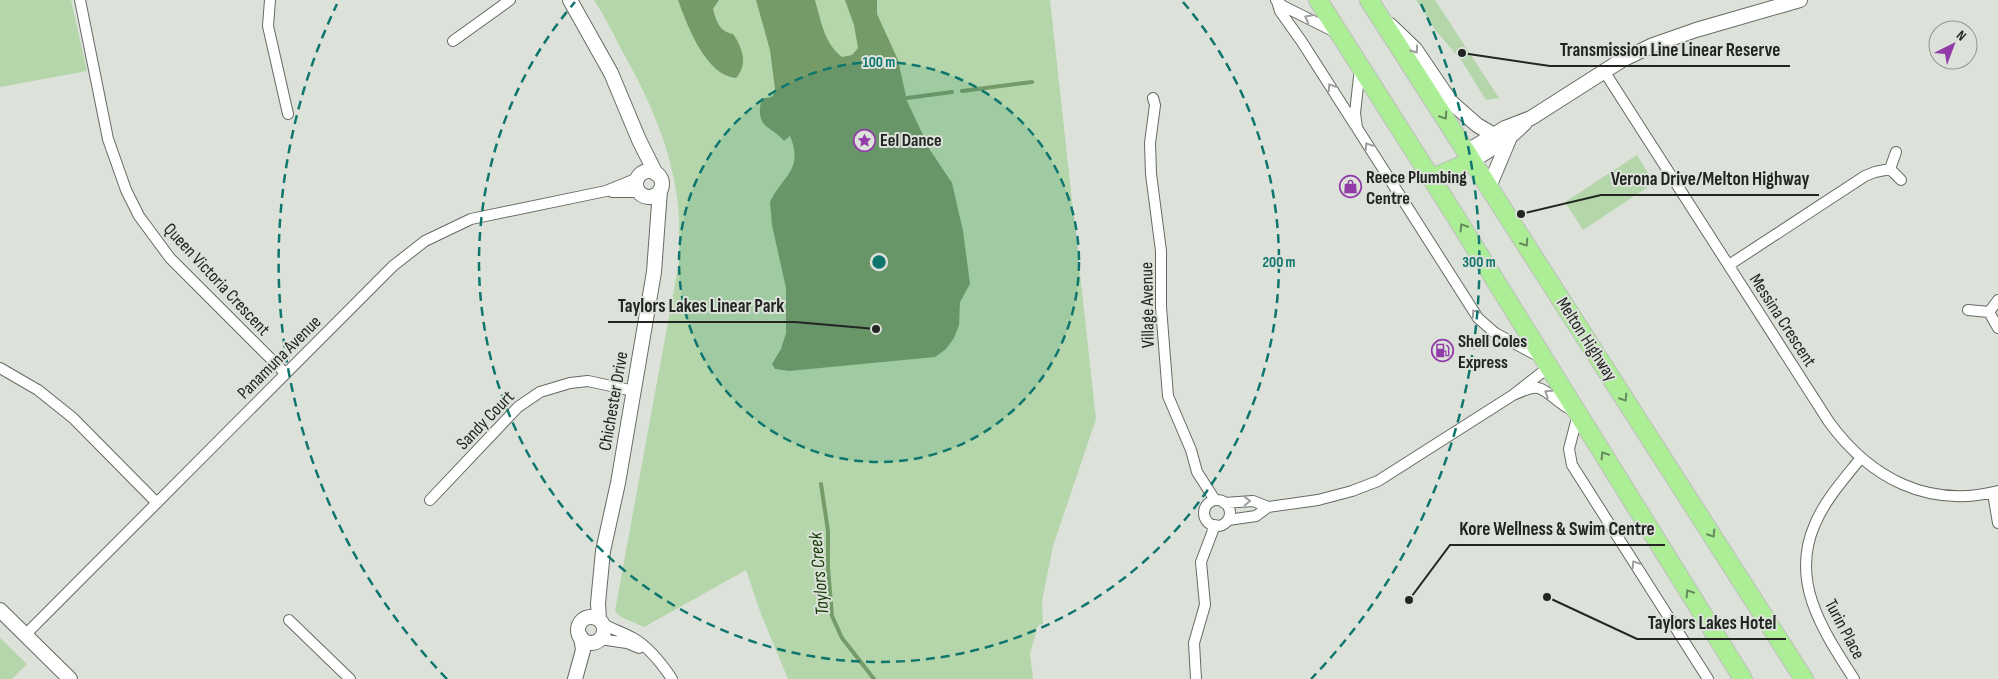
<svg xmlns="http://www.w3.org/2000/svg" width="1998" height="679" font-family="'Sofia Sans Condensed',sans-serif">
<style>
.green{fill:#b4d6aa}
.water{fill:#759b69}
.lines{fill:none;stroke-linecap:round;stroke-linejoin:round}
.stream{stroke:#759b69;stroke-width:4}
.minor-casing{stroke:#656b63;stroke-width:12}
.tertiary-casing{stroke:#656b63;stroke-width:16}
.trunk-casing{stroke:#bdbebd;stroke-width:20}
.minor{stroke:#fff;stroke-width:10}
.tertiary{stroke:#fff;stroke-width:14}
.trunk{stroke:#acee96;stroke-width:18}
.oneway{stroke:#9c9d9c}
.oneway2{stroke:#678a5c}
.ring{fill:none;stroke:#0f766e;stroke-width:2.5;stroke-dasharray:9 6}
.labels{text-anchor:middle;stroke-width:4;stroke-linejoin:round;paint-order:stroke}
.poi-label{font-size:18px;font-weight:bold;fill:#222522;stroke:#dce2da;text-anchor:start}
.street-label{font-size:18px;fill:#222522;stroke:#dce2da}
.water-label{font-size:19px;font-style:italic;fill:#133902;stroke:#dce2da}
.centre{fill:#0f766e;stroke:#dce2da;stroke-width:2.5}
.ring-label{font-size:15px;text-anchor:middle;font-weight:bold;fill:#0f766e;stroke:#dce2da;stroke-width:4;stroke-linejoin:round;paint-order:stroke}
.leader{fill:none;stroke:#222522;stroke-width:2}
.callout-dot{fill:#222522;stroke:#dce2da;stroke-width:2}
.callout-label{font-size:19px;text-anchor:middle;font-weight:bold;fill:#222522;stroke:#dce2da;stroke-width:4;stroke-linejoin:round;paint-order:stroke}
</style>
<rect width="100%" height="100%" fill="#dce2da"/>
<path class="green" d="M0,0H71L87,71L0,87Z
M594,0H1050L1096,419L1053,546L1042,601L1043,624L1038,625L1030,654L1033,679H788L761,614L746,570L644,627L621,617L615,611L679,262C679,240 680,218 677,197C670,143 646,93 620,47C612,31 604,15 594,0Z
M1416,0H1435L1499,98L1486,100L1461,60L1436,31Z
M1637,155L1654,183L1583,230L1565,202Z
M0,638L27,664L12,679H0Z"/>
<path class="water" d="M678,0H719L713,9C716,21 720,32 733,34C743,48 748,65 736,78C706,76 687,25 678,0Z
M756,0H815C821,21 824,43 842,57L852,55L858,48L854,25L845,0H877V14L898,60L907,101L930,150L952,183L963,231L970,284L960,302L959,325L954,338L946,349L935,357L789,371L775,369L772,364L781,349L786,333V288L772,225L770,202C783,175 804,170 790,136L784,141C773,127 759,129 760,109C760,104 761,102 764,98H768L773,96L775,89L770,50Z"/>
<g class="lines">
<path class="stream" d="M962,91L1032,82
M907,98L952,92
M821,484L828,531V568L832,616L842,638L874,679"/>
<defs>
<path id="minor" d="M80,0L108,139L126,190L139,216L170,258L285,373
M270,0L268,26L288,114
M1276,0L1283,6L1335,32
M1277,1L1280,11L1302,42L1355,125
M453,41L510,0
M1360,68L1355,113L1357,128L1478,318L1495,333L1540,357
M1604,71L1829,422C1870,478 1928,509 1998,491
M1153,98L1155,105L1150,143L1151,174L1161,251V307L1168,396L1191,450L1197,472L1215,500
M1896,152L1890,169L1901,180
M612,192H639
M1729,265L1865,176L1875,172L1890,169
M1968,310L1989,312
M1989,312L1998,328
M1989,312L1998,300
M0,368L38,390L73,418L157,503
M1513,395C1538,384 1538,385 1558,401C1564,406 1572,410 1578,414L1569,449L1572,465L1708,679
M1993,493L1998,523
M430,500L518,407L540,392L570,383L588,381L634,391
M1204 513a13 13 0 1 1 26 0a13 13 0 1 1-26 0Z
M1224,503L1253,501L1268,507L1318,500L1352,491L1378,481L1513,395L1549,367
M1228,520L1256,516L1268,507
M289,620L350,679
M600,622C611,629 622,632 633,638C649,647 662,664 672,679
M26,634L393,266L425,241L471,219L606,191L638,178
M600,639L627,643L639,648
M1196,679L1194,643L1205,605L1201,562L1215,525
M1854,679C1824,632 1789,582 1815,524C1825,500 1844,479 1860,459"/>
<path id="tertiary" d="M570,0L611,73L639,140L656,174
M1390,25L1415,49L1451,102L1477,125L1494,135
M1466,152L1505,128L1531,118L1622,60L1653,45L1696,30L1800,0
M1472,161L1510,137L1525,123
M636 184a13 13 0 1 1 26 0a13 13 0 1 1-26 0Z
M1489,187L1510,137
M0,610L70,679
M578 630a13 13 0 1 1 26 0a13 13 0 1 1-26 0Z
M599,620L598,603L603,551L618,483L654,272L660,190
M575,679L583,650L581,637"/>
<path id="trunk" d="M1318,0L1449,206L1743,679
M1369,0L1804,679
M1432,178L1472,161"/>
</defs>
<use href="#minor" class="minor-casing"/>
<use href="#tertiary" class="tertiary-casing"/>
<use href="#trunk" class="trunk-casing"/>
<use href="#minor" class="minor"/>
<use href="#tertiary" class="tertiary"/>
<use href="#trunk" class="trunk"/>
</g>
<defs><path id="oneway-chevron" d="M-2-3.5L2.5 0L-2 3.5" fill="none" stroke-width="1.6" stroke-linecap="round" stroke-linejoin="round" transform="scale(1.25)"/></defs>
<g class="oneway">
<use href="#oneway-chevron" transform="translate(1308 18) rotate(-153)"/>
<use href="#oneway-chevron" transform="translate(1415 50) rotate(54)"/>
<use href="#oneway-chevron" transform="translate(1331 87) rotate(-122)"/>
<use href="#oneway-chevron" transform="translate(1368 146) rotate(-122)"/>
<use href="#oneway-chevron" transform="translate(1475 313) rotate(-125)"/>
<use href="#oneway-chevron" transform="translate(1548 393) rotate(-147)"/>
<use href="#oneway-chevron" transform="translate(1247 501) rotate(-1)"/>
<use href="#oneway-chevron" transform="translate(1635 564) rotate(-122)"/>
</g>
<g class="oneway2">
<use href="#oneway-chevron" transform="translate(1444 116) rotate(57)"/>
<use href="#oneway-chevron" transform="translate(1463 227) rotate(-122)"/>
<use href="#oneway-chevron" transform="translate(1525 243) rotate(57)"/>
<use href="#oneway-chevron" transform="translate(1624 398) rotate(57)"/>
<use href="#oneway-chevron" transform="translate(1604 455) rotate(-122)"/>
<use href="#oneway-chevron" transform="translate(1712 534) rotate(57)"/>
<use href="#oneway-chevron" transform="translate(1689 593) rotate(-122)"/>
</g>
<circle cx="879" cy="262" r="200" fill="#0f766e" fill-opacity=".12"/>
<g class="ring">
<circle cx="879" cy="262" r="200"/>
<path d="M1183 2A400 400 0 1 1 575 2"/>
<path d="M447 679A600 600 0 0 1 337 4M1421 4A600 600 0 0 1 1311 679"/>
</g>
<defs>
<symbol id="sight-ring" viewBox="-11 -11 22 22"><circle r="9.5" fill="#dce2da" stroke="#923caa" stroke-width="1.5"/><path d="M0-6L1.8-2.2L6-1.7L2.9 1.2L3.7 5.4L0 3.3L-3.7 5.4L-2.9 1.2L-6-1.7L-1.8-2.2Z" fill="#923caa"/></symbol>
<symbol id="shop-ring" viewBox="-11 -11 22 22"><circle r="9.5" fill="#dce2da" stroke="#923caa" stroke-width="1.5"/><path d="M-5-2.5h2.3a2.7 3.5 0 0 1 5.4 0H5L5.5 6h-11ZM-1.5-2.5h3a1.5 2.3 0 0 0-3 0Z" fill="#923caa"/></symbol>
<symbol id="fuel-ring" viewBox="-11 -11 22 22"><circle r="9.5" fill="#dce2da" stroke="#923caa" stroke-width="1.5"/><path d="M-5.5-6h7V0h2V4h1.3V-2.5L3-4.5l.8-.8L6-3V5H2.5V1h-1V6h-7ZM-4.2-4.7v3.2H.2V-4.7Z" fill="#923caa"/></symbol>
</defs>
<g fill-rule="evenodd">
<use href="#sight-ring" x="852" y="128" width="25" height="25"/>
<use href="#shop-ring" x="1338" y="174" width="25" height="25"/>
<use href="#fuel-ring" x="1430" y="338" width="25" height="25"/>
</g>
<g class="labels">
<g class="poi-label">
<text x="880" y="146">Eel Dance</text>
<text x="1366" y="183">Reece Plumbing<tspan x="1366" dy="21">Centre</tspan></text>
<text x="1458" y="347">Shell Coles<tspan x="1458" dy="21">Express</tspan></text>
</g>
<g class="street-label">
<text transform="translate(217 279) rotate(47)" y="6">Queen Victoria Crescent</text>
<text transform="translate(1147 305) rotate(-91)" y="6">Village Avenue</text>
<text transform="translate(1783 320) rotate(57)" y="6">Messina Crescent</text>
<text transform="translate(1587 339) rotate(57)" y="6">Melton Highway</text>
<text transform="translate(279 357) rotate(-45)" y="6">Panamuna Avenue</text>
<text transform="translate(613 401) rotate(-80)" y="6">Chichester Drive</text>
<text transform="translate(485 420) rotate(-46)" y="6">Sandy Court</text>
<text transform="translate(1845 629) rotate(62)" y="6">Turin Place</text>
</g>
<g class="water-label">
<text transform="translate(818 574) rotate(-95)" y="7">Taylors Creek</text>
</g>
</g>
<circle cx="879" cy="262" r="8" class="centre"/>
<g class="ring-label">
<text x="879" y="67">100 m</text>
<text x="1279" y="267">200 m</text>
<text x="1479" y="267">300 m</text>
</g>
<path class="leader" d="M1462 53L1550 66H1790M1521 214L1601 195H1819M876 329L795 322H608M1409 600L1450 545H1665M1547 597L1637 639H1786"/>
<g class="callout-dot">
<circle cx="1462" cy="53" r="5"/>
<circle cx="1521" cy="214" r="5"/>
<circle cx="876" cy="329" r="5"/>
<circle cx="1409" cy="600" r="5"/>
<circle cx="1547" cy="597" r="5"/>
</g>
<g class="callout-label">
<text x="1670" y="56">Transmission Line Linear Reserve</text>
<text x="1710" y="185">Verona Drive/Melton Highway</text>
<text x="701" y="312">Taylors Lakes Linear Park</text>
<text x="1557" y="535">Kore Wellness &amp; Swim Centre</text>
<text x="1712" y="629">Taylors Lakes Hotel</text>
</g>
<g transform="translate(1953 45) rotate(42)"><circle r="24" fill="#dce2da" stroke="#929690"/>
<path d="M0-4L9 19L0 12L-9 19Z" fill="#923caa"/>
<text y="-8" font-size="14" font-weight="bold" text-anchor="middle" fill="#222522">N</text>
</g>
</svg>
